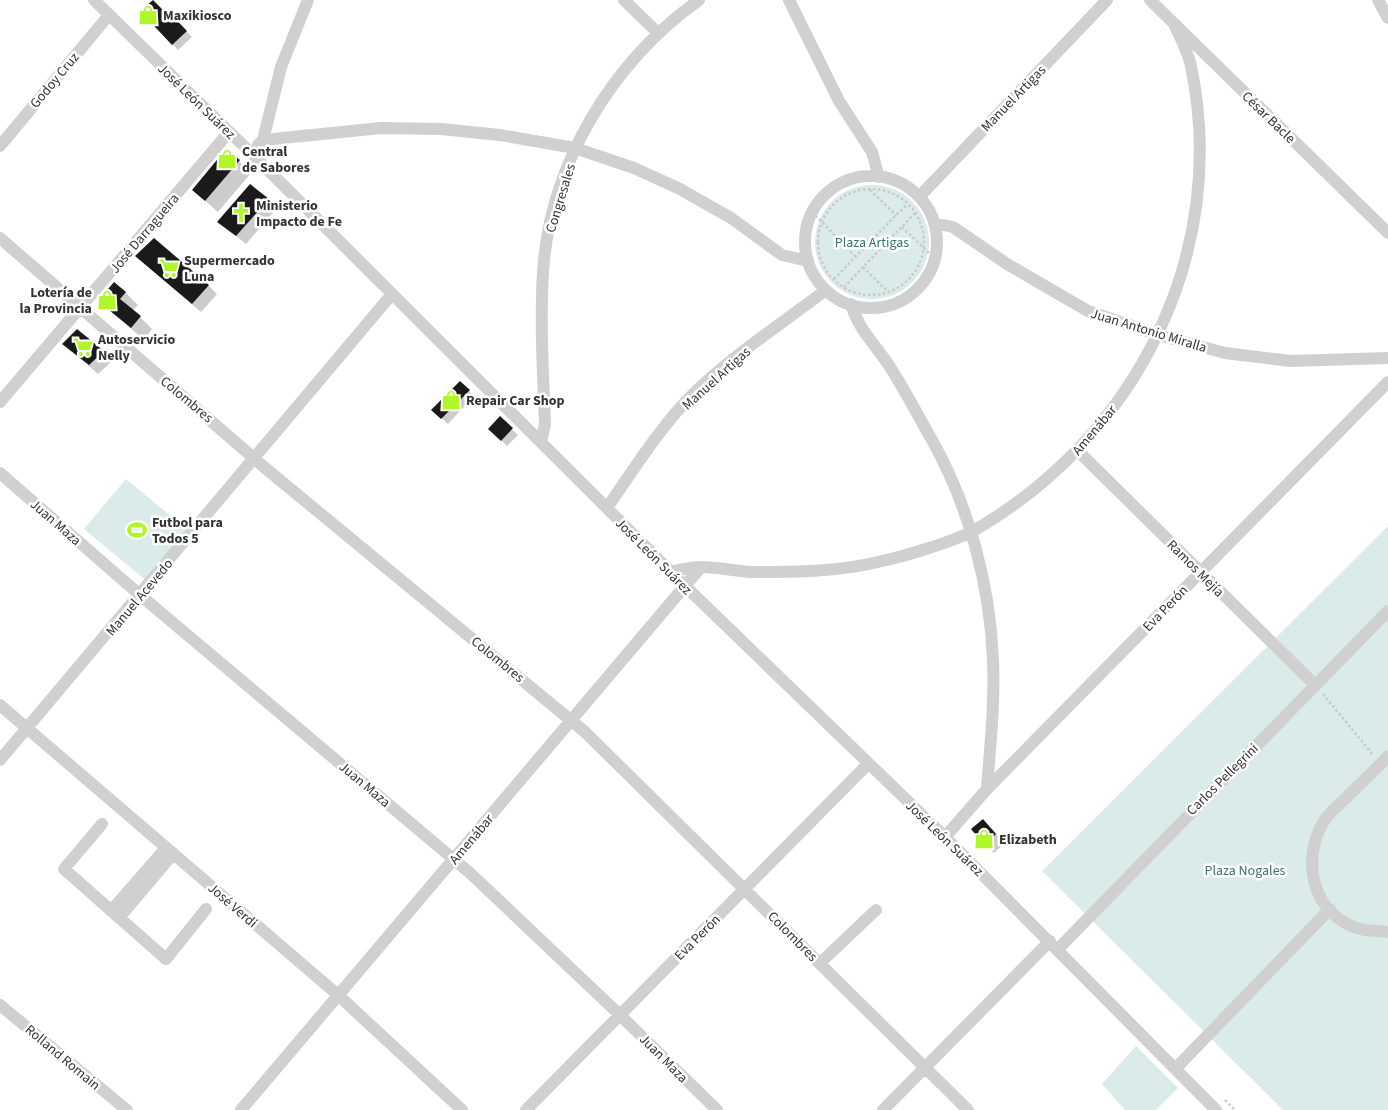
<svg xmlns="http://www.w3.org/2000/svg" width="1388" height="1110" font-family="'Source Sans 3',sans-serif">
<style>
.green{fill:#daebe9}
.shadow{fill:#0003}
.building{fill:#1a1a1a}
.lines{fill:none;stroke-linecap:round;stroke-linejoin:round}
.path{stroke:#cacaca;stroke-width:2.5;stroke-dasharray:2.5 2.5;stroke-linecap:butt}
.minor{stroke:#d0d0d0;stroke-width:12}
.labels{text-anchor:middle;stroke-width:5;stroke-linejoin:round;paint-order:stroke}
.poi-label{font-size:14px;font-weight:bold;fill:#333;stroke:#fff;text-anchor:start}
.street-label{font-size:14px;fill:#333;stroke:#fff}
.park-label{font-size:14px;fill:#3a7471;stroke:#fff}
</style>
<rect width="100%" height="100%" fill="#fff"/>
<path class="green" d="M815 242a57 57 0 1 1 114 0a57 57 0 1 1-114 0Z
M126,479L189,531L148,582L84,529Z
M1388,526V1110H1283L1042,871Z
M1136,1046L1178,1088L1156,1110H1125L1102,1084Z"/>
<path class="shadow" d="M142,11L164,13L166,11L192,37L178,50Z
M239,161L251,173L218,212L193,190Z
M268,200L277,208L246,244L219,222Z
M145,264L209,286L217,294L201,312Z
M125,292L138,305L133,310L152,329L144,340L100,301Z
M77,330L112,361L98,374L64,344Z
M460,382L474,396L448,424L433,410Z
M500,418L518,435L507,446L490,429Z
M992,829L1005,843L994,853L985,844Z"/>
<path class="building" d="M153,0L164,11L166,9L187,31L172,45L140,11Z
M226,149L240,160L205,201L192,190Z
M250,184L269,199L236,236L217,222Z
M154,238L209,285L192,304L135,256Z
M114,282L126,292L120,299L141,316L131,328L98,301Z
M77,329L104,351L89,365L62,344Z
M460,381L470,390L441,419L431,410Z
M500,416L513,428L501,441L488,429Z
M983,819L996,834L984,845L971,829Z"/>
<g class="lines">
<path class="path" d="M818 242a53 53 0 1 1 106 0a53 53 0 1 1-106 0Z
M870,190L896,215
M812,212L856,257
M902,227L935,259
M863,267L887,291
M834,279L907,204
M844,287L915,213
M1323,694L1373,755
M1225,1100L1235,1110"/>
<path class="minor" d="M94,0L250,152L684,585L947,839L1216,1110
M624,0L658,33
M789,0L839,101L872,152L879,177
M1150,0L1388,233
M1378,0L1388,18
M263,140L381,128L441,129L500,135L575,148L634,168L680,189L731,218L782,255L808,261
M258,145L263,140L281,67L308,0
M0,146L109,15
M805 242a66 66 0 1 1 132 0a66 66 0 1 1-132 0Z
M919,197L1107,0
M934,223L953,227L1007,264L1088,311L1158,335L1225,353L1290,361L1388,358
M0,238L264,467L585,732L968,1110
M851,304C858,328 872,341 886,361C903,386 917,414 932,440C969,506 990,585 993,660C995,703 990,746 987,789
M0,402L229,132
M541,442L545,424C543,373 540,322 543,272C550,164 612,62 699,0
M1078,451L1315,685
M0,473L140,595L470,873L619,1014L717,1110
M607,508C634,469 660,427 694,393C734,355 782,323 826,290
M670,572C680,570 691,567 701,567C718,567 735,571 751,572C793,572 837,572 878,562C902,557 952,542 973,531C1136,438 1230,253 1191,66C1188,52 1180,37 1174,24
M0,705L338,995L462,1110
M1388,756C1374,771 1359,785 1345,799C1338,806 1329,813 1324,821C1299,862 1314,920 1365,930C1372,931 1381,931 1388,932
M0,760L392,294
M102,824L64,869L166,959L206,909
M945,837L987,789L1388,382
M111,911L166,848
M119,918L173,854
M1058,949L1388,611
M820,963L876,910
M0,1005L127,1110
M1176,1068L1330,909
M241,1110L701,567
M526,1110L868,764
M883,1110L1050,941"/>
</g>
<defs>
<symbol id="shop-bare" viewBox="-9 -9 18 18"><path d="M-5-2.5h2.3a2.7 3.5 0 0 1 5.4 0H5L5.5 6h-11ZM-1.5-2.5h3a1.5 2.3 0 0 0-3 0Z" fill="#b0f629" stroke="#fff" stroke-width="2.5" paint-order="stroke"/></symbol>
<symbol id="church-bare" viewBox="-9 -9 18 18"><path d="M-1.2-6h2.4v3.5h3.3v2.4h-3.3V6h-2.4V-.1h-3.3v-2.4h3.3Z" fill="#b0f629" stroke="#fff" stroke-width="2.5" paint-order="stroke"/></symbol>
<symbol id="supermarket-bare" viewBox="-9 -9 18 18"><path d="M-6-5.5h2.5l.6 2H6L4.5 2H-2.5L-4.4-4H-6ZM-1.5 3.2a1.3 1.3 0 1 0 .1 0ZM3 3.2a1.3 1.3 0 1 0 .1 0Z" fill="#b0f629" stroke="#fff" stroke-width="2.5" paint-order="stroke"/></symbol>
<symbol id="stadium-bare" viewBox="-9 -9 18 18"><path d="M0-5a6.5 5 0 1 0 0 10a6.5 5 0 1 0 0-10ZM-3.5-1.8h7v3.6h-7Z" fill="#b0f629" stroke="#fff" stroke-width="2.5" paint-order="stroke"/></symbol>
</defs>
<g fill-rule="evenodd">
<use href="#shop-bare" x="134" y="1" width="28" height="28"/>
<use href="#shop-bare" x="213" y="145" width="28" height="28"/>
<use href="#church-bare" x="227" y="199" width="28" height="28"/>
<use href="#supermarket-bare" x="155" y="254" width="28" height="28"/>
<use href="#shop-bare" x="93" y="286" width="28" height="28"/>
<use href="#supermarket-bare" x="69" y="333" width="28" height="28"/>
<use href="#shop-bare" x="437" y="386" width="28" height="28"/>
<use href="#stadium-bare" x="123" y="516" width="28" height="28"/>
<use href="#shop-bare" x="970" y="825" width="28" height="28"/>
</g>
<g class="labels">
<g class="poi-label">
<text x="163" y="20">Maxikiosco</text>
<text x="242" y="156">Central<tspan x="242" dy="16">de Sabores</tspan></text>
<text x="256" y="210">Ministerio<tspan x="256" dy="16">Impacto de Fe</tspan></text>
<text x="184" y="265">Supermercado<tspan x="184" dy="16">Luna</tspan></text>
<text x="92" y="297" text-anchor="end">Lotería de<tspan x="92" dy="16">la Provincia</tspan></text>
<text x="98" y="344">Autoservicio<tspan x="98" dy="16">Nelly</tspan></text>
<text x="466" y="405">Repair Car Shop</text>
<text x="152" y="527">Futbol para<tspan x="152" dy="16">Todos 5</tspan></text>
<text x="999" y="844">Elizabeth</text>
</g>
<g class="street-label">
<text transform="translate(54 80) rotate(-50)" y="5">Godoy Cruz</text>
<text transform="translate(1013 98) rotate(-46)" y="5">Manuel Artigas</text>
<text transform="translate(197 101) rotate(44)" y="5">José León Suárez</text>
<text transform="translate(1269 117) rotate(44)" y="5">César Bacle</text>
<text transform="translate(560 198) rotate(-73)" y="5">Congresales</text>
<text transform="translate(144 233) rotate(-50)" y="5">José Darragueira</text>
<text transform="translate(1149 330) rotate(17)" y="5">Juan Antonio Miralla</text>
<text transform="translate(716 378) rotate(-42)" y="5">Manuel Artigas</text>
<text transform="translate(187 399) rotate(40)" y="5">Colombres</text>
<text transform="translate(1094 430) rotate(-50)" y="5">Amenábar</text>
<text transform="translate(56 522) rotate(41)" y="5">Juan Maza</text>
<text transform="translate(654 556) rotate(45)" y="5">José León Suárez</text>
<text transform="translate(1196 568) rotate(45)" y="5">Ramos Mejía</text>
<text transform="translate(139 597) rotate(-50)" y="5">Manuel Acevedo</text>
<text transform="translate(1165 608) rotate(-46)" y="5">Eva Perón</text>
<text transform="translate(498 659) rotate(39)" y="5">Colombres</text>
<text transform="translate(1222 779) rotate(-45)" y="5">Carlos Pellegrini</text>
<text transform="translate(365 784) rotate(40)" y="5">Juan Maza</text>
<text transform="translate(945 838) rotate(44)" y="5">José León Suárez</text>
<text transform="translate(471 839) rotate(-50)" y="5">Amenábar</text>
<text transform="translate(233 905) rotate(41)" y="5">José Verdi</text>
<text transform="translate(793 936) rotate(45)" y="5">Colombres</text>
<text transform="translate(697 937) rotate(-45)" y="5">Eva Perón</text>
<text transform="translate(63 1057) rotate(40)" y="5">Rolland Romain</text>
<text transform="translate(664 1058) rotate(45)" y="5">Juan Maza</text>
</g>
<g class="park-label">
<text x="872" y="247">Plaza Artigas</text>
<text x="1245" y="875">Plaza Nogales</text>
</g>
</g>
</svg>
